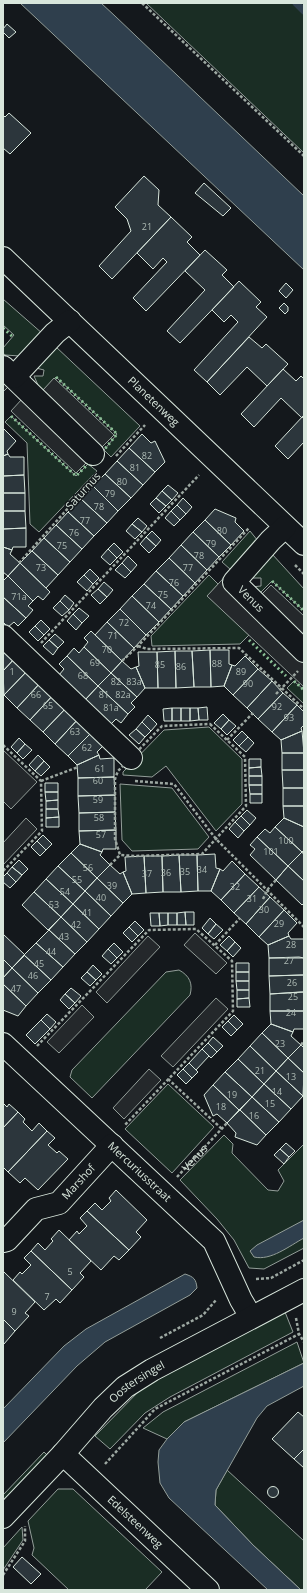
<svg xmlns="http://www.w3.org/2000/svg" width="307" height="1593" font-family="'Open Sans',sans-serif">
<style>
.green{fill:#1a2d24;stroke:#939e99}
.parking{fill:#24282b;stroke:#939e99}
.water{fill:#2f3f4d;stroke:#939e99}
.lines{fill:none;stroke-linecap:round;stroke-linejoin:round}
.stream{stroke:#2f3f4d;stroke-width:7}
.building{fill:#2c363c;stroke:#d8e6dc}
.minor-casing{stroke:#d8e6dc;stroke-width:24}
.path{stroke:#9da8a2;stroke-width:2.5;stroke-dasharray:3 2;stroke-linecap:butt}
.minor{stroke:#14181c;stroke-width:22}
.hedge{stroke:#8ac095;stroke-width:3;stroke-dasharray:2 3;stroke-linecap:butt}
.labels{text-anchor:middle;stroke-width:3;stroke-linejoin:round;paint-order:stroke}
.number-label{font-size:9px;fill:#adbab4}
.street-label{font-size:11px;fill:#d8e6dc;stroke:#14181c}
</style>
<rect width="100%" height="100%" fill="#14181c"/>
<path class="green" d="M146,3H304V153Z
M3,299L43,334L20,356L5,355L3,353V348L14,335L3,325Z
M55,346L140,426L111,457L104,450L117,434L56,377L43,390L38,385L34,376H43L44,370L36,368Z
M11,416L76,476L88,464L97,471L39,532L30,524L27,443L5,422Z
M250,531L258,541L231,570L222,562Z
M272,554L304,589V611L272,581L259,594L251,587L261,586V578H253L255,573Z
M209,575L218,584L208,596L249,635L240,644L152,646L151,636Z
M294,681L304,690V704L287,688Z
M209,727L242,759V804L216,831L166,766L152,777L123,775V772L164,730Z
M120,784L172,788L209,837L198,849L132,851L122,840Z
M179,970C190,976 193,984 190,995L92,1098L70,1077L72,1070L166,972Z
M168,1084L214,1127L172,1173L125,1129Z
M224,1135L233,1144L232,1153L268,1190L278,1191L284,1181L278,1170L304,1144V1248L264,1269L249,1268L234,1240L217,1219L180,1180Z
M285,1312L293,1332L170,1397L145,1413L110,1449L95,1436L143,1387Z
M297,1342L304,1363L184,1422L167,1439L143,1428L163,1412Z
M44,1452L47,1455L3,1502V1495Z
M227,1470L304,1541V1590H301L253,1545L215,1505L216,1490Z
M58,1489H73L162,1572L145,1590H69L32,1555L34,1548L28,1521Z
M22,1527L23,1540L3,1570V1548Z"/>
<path class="parking" d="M3,353L43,390L54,378L114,435L76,473L11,411L22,399L9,386L3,392Z
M232,569L260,596L271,585L304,616V687L207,596Z
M3,750L37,782L11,809L3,801Z
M26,818L37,829L3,865V843Z
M195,933L227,963L216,974L184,945Z
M148,936L160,947L107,1003L96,992Z
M216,998L228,1009L173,1067L161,1056Z
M82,1005L94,1017L59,1053L47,1042Z
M149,1069L161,1080L124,1119L113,1108Z"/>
<path class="water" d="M20,3H101L115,16L304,196V270Z
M304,1220V1238C289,1246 271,1261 254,1257L250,1251L257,1245Z
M185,1274C194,1277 196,1279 197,1288L190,1295L105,1342L77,1366L3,1443V1409L64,1346L86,1329Z
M304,1363V1386L267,1406L257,1418L216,1490L215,1505L253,1545L301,1590H268L169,1498L160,1483L158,1462L159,1450L167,1439L184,1422Z"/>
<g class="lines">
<path class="stream" d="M296,3L304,11"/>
</g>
<path class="building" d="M7,24L16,32L9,38L3,32V29Z
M9,113L31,133L10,154L3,148V115L5,117Z
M144,176L159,190L158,205L171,217L112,279L99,266L131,231L127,219L115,207Z
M204,183L231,208L223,216L195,193Z
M171,217L192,237L187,242L200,255L146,311L133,298L167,262L163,258L153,269L137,253Z
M205,250L227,270L222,275L234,287L180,343L167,331L205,290L185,271Z
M239,281L261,302L256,307L267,317L207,382L194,370L238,322L231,315L224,322L212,310Z
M286,283L293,290L286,298L279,291Z
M284,303L288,307V311L285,314L279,308Z
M249,337L262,348L266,344L288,364L267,386L247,367L220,395L207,382Z
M283,369L296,381L301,376L304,379V415L302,418L281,398L254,427L241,414Z
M304,415V442L288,459L275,446Z
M3,428L16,441L7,451L8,454L3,456Z
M142,434L151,443L155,441L165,462L155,472L129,448Z
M129,448L155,472L143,485L117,461Z
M8,454L10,457H24V475L3,476V456Z
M117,461L143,485L131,498L105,474Z
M105,474L131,498L118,511L93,486Z
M24,475L25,493H3V476Z
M168,485L178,493L172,500L162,491Z
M93,486L118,511L107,523L81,499Z
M162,491L172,500L166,506L156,498Z
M3,493H25V511H3Z
M156,498L166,506L159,513L150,504Z
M183,498L192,507L186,514L177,505Z
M81,499L107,523L94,536L68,512Z
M177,505L186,514L180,520L171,511Z
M215,509L236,518L235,522L244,531L231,545L205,520Z
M3,511H25L26,528L3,529Z
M171,511L180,520L174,526L165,518Z
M68,512L94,536L82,549L56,525Z
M138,518L147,526L142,532L132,524Z
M205,520L231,545L219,557L193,532Z
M132,524L142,532L135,539L126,531Z
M56,525L82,549L70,562L44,538Z
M26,528V547H13L12,550L3,547V529Z
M152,531L161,540L156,546L146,537Z
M193,532L219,557L207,570L181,545Z
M146,537L156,546L149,553L140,544Z
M44,538L70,562L58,575L32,551Z
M114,543L123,552L117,558L108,549Z
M181,545L207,570L195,583L169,558Z
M3,547L12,550L10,554L20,563L8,576L3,572Z
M108,549L117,558L110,565L101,557Z
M32,551L58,575L46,588L20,563Z
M128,556L137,565L131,572L122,563Z
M169,558L195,583L183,596L156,571Z
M20,563L50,592L43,600L38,596L33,601L8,576Z
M122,563L131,572L125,578L115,570Z
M90,569L99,578L93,584L84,575Z
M156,571L183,596L171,609L144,584Z
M84,575L93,584L87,591L77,582Z
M8,576L33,601L28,606L33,610L26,618L3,597V581Z
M104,582L113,590L107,597L98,589Z
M144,584L171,609L159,622L132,596Z
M98,589L107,597L100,604L91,595Z
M65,595L74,603L69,610L60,601Z
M132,596L159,622L146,635L120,609Z
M3,597L26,618L18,626L14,622L8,627L3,622Z
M60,601L69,610L62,616L53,608Z
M79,608L89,616L82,623L73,614Z
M120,609L146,635L134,648L107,622Z
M73,614L82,623L76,630L67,621Z
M41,620L50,629L44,635L35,626Z
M107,622L134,648L122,661L95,635Z
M35,626L44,635L38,641L29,632Z
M91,631L122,661L111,673L84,647L88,642L84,638Z
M55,634L64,642L58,648L49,640Z
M49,640L58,648L53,655L43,646Z
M3,645L16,657L3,671Z
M84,647L111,673L98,686L67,656L74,648L79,653Z
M210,650L211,687H194L192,651Z
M210,650H229V664L232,665L224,686L211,687Z
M175,651L176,688H158L157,652Z
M175,651H192L194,687L176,688Z
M138,652H157L158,688H145L136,667L139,666Z
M67,656L98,686L85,700L59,675L64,669L59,664Z
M245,656L258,669L233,695L224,686L232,665L235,666Z
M16,657L29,669L4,695L3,671Z
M122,661L131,669L136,667L145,688L137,697L111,673Z
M29,669L42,681L17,708L4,695Z
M258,669L272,681L247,708L233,695Z
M111,673L137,697L131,703L135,707L128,714L98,686Z
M42,681L55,693L30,720L17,708Z
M272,681L283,693L258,719L247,708Z
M98,686L128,714L121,723L116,719L111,724L85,700Z
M55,693L68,706L43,732L30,720Z
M283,693L297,705L272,732L258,719Z
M297,705L304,712V725L301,728L302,731L281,740L272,732Z
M68,706L80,717L55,744L43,732Z
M207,707L208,720H199L198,708Z
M172,708H181V721H172Z
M172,708V721H164L163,709Z
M181,708H190V721H181Z
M190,708H198L199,720L190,721Z
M223,714L229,720L221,729L214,723Z
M148,715L157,724L151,731L142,722Z
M80,717L94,730L68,756L55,744Z
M229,720L236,726L227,735L221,729Z
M142,722L151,731L145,737L136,729Z
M136,729L145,737L139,744L129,735Z
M94,730L107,742L97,752L99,755L77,765L68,756Z
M242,731L248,737L239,746L233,740Z
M302,731L304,753H282L281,740Z
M248,737L254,743L246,752L239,746Z
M19,738L25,744L17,753L11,747Z
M25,744L32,750L23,759L17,753Z
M282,753H304V770H282Z
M38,755L44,761L35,771L29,765Z
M99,755L100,759L114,758V777L78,778L77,765Z
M249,759H261V767L249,768Z
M44,761L50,767L41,776L35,771Z
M261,767L262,776H249V768Z
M282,770H304V788H283Z
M249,776H262V785H249Z
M114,777L115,795L78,796V778Z
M45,783H58V792H45Z
M249,785H262V794H250Z
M283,788H304V806H283Z
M45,792H58V800L46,801Z
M250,794H262V803H250Z
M115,795V812L79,813L78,796Z
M58,800V809H46V801Z
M283,806H304V827L284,818Z
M46,809H58L59,817L46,818Z
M247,810L256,818L250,825L241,816Z
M115,812L116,830L79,831V813Z
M241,816L250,825L244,831L235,822Z
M59,817V827H46V818Z
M284,818L304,827V850L302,852L275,827Z
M235,822L244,831L238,838L229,829Z
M275,827L302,852L288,866L257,837L265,829L270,833Z
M116,830V849H103L102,852L80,844L79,831Z
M43,835L52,844L46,850L37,841Z
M257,837L288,866L276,880L250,855L255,849L250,845Z
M37,841L46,850L40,856L31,847Z
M80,844L102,852L100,855L110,865L97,878L71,853Z
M302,852L304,855V881L288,866Z
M71,853L97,878L85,891L58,866Z
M215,854L216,868L220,869L211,891H198L197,855Z
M179,855H197L198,891L181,892Z
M179,855L181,892H163L162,856Z
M144,856H162L163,892L146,893Z
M144,856L146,893L132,894L123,872L126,871L125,857Z
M19,860L28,869L22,875L12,867Z
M232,861L245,874L221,900L211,891L220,869L223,871Z
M110,865L120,874L123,872L132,894L123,903L97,878Z
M58,866L85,891L73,904L46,879Z
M288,866L304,881V903L302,905L276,880Z
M12,867L22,875L16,882L7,873Z
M7,873L16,882L10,888L3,882V877Z
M245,874L259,887L234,913L221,900Z
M97,878L123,903L111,916L85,891Z
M46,879L73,904L61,917L34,892Z
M259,887L270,897L246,924L234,913Z
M85,891L111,916L99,929L73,904Z
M34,892L61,917L48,930L22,905Z
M270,897L284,910L259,937L246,924Z
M73,904L99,929L87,942L61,917Z
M284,910L297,923L288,933L289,936L268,945L259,937Z
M185,912L186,925H177V913Z
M185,912H194V925H186Z
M150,913H159L160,926H151Z
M159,913H168V925L160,926Z
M168,913H177V925H168Z
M61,917L87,942L75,954L49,930Z
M210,918L216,924L208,934L202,928Z
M135,921L144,930L138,936L129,927Z
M216,924L223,930L214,939L208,934Z
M129,927L138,936L132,942L123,933Z
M49,930L75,954L63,967L36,943Z
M3,934L25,955L12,968L3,959Z
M229,936L235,942L227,951L220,945Z
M289,936L291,939H304V958H269L268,945Z
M235,942L241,948L233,957L227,951Z
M36,943L63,967L51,980L24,955Z
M114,943L123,952L117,958L108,949Z
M108,949L117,958L111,964L102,956Z
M24,955L51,980L38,993L12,968Z
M299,957L304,958V975L269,976V958Z
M3,959L12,968L3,978Z
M236,963H249V972H236Z
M93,965L102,974L96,980L87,972Z
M12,968L38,993L26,1006L3,984V978Z
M87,972L96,980L90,986L81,978Z
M236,972H249V981H236Z
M300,975H304V992L270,994L269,976Z
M236,981H249V990H237Z
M3,984L26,1006L18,1016L3,1010Z
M71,988L81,996L75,1003L65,994Z
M237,990H249V998L237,999Z
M300,992H304V1011H270V994Z
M65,994L75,1003L69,1009L60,1000Z
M249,998L250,1007H237V999Z
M270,1011H304V1029H294L293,1032L271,1024Z
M47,1014L56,1022L50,1029L41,1020Z
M234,1015L243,1024L237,1030L228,1021Z
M41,1020L50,1029L35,1044L26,1035Z
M228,1021L237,1030L231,1036L222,1027Z
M271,1024L293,1032L291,1036L301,1045L288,1058L262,1033Z
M262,1033L288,1058L276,1071L250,1046Z
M213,1037L223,1046L217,1052L208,1043Z
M208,1043L217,1052L211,1058L202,1049Z
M301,1045L304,1048V1073L288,1058Z
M250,1046L276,1071L264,1084L238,1059Z
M202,1049L209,1056L196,1070L189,1063Z
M288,1058L304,1073L303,1096L276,1071Z
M238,1059L264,1084L252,1097L225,1072Z
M189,1063L198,1072L192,1078L183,1069Z
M183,1069L192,1078L186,1084L177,1075Z
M276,1071L303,1096L291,1109L264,1084Z
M225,1072L252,1097L239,1110L213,1085Z
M264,1084L291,1109L279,1122L252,1097Z
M213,1085L239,1110L227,1123L217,1114L213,1116L204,1095Z
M252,1097L279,1122L266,1135L240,1110Z
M3,1103L7,1107L9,1104L18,1112L3,1128Z
M240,1110L266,1135L257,1145L235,1137L236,1133L227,1123Z
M18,1112L25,1119L23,1122L32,1131L39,1123L47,1131L8,1172L3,1167V1128Z
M47,1131L55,1138L48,1145L57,1153L59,1151L68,1159L38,1190L25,1178L20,1183L8,1172Z
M286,1143L295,1151L289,1157L280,1149Z
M280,1149L289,1157L284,1164L274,1155Z
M116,1190L147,1220L136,1232L141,1237L129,1250L87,1211L95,1203L102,1210L111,1201L109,1198Z
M87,1211L129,1250L119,1260L114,1256L101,1270L69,1240L77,1231L79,1234L87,1226L80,1218Z
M59,1230L91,1261L80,1273L84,1277L72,1290L31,1251L38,1243L45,1250L53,1241L51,1239Z
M31,1251L72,1290L60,1303L56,1299L44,1310L13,1280L20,1272L22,1274L31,1265L24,1258Z
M3,1271L35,1302L25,1313L29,1316L15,1331L3,1319Z
M3,1319L15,1331L4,1344L3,1343Z
M298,1412L304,1417V1449L294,1459L272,1439Z
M304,1449V1468L294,1459Z
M267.5 1492a5.5 5.5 0 1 1 11 0a5.5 5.5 0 1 1-11 0Z
M22,1557L41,1574L31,1584L13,1567Z"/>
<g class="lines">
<defs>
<g id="minor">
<path id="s2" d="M3,258L304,544"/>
<path d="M3,367L93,454"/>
<path d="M14,377L55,333L70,321"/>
<path id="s3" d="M285,527L271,540L234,582L304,651"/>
<path d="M3,636L131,758"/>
<path id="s4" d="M3,1044L214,1241L241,1300L251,1317"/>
<path id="s5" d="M3,1241L7,1240L36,1209L59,1203L112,1145"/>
<path id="s6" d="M63,1454L208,1590"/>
<path id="s7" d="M3,1517L63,1454L103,1408L125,1387L152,1370L304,1290"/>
</g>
</defs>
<use href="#minor" class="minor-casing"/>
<g class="path">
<path d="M142,3L304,156"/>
<path d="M116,456L145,425"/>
<path d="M19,563L96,477"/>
<path d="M295,565L304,574"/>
<path d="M41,643L199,475"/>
<path d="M138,646L147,649L239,648L304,709"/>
<path d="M122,661L138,646L249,528"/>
<path d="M276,694L298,671"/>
<path d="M210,724L245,757L246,806L202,854L135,856L120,855L115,839V779L118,771L162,726Z"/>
<path d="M227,740L253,713"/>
<path d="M3,745L41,781L42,831L3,871"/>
<path d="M41,781L78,767"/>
<path d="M135,781L174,784L216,839L304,927"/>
<path d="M110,865L120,855"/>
<path d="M263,899L268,889L276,880"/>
<path d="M215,945L240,918"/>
<path d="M301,1045L304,1041"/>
<path d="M37,1046L149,930L196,929L232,961L233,1011L124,1126"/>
<path d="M168,1079L222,1129"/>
<path id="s1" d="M177,1177L227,1123"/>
<path d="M256,1279L271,1278L304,1260"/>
<path d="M296,1318L299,1334L304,1342"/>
<path d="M160,1338L203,1315L216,1300"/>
<path d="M105,1464L155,1409L299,1334"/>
<path d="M3,1575L25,1541V1526"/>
</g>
<use href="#minor" class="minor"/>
<path class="hedge" d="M3,328L13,337
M56,377L117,434L104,450
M11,416L76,476L88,464
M272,581L304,611
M249,640L286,676
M294,681L304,690"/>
</g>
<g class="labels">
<g class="number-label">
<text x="147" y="230">21</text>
<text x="147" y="459">82</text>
<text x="135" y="471">81</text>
<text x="122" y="485">80</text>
<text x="110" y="497">79</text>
<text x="99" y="510">78</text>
<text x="85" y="524">77</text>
<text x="222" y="534">80</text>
<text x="74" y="536">76</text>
<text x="211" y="547">79</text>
<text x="62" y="549">75</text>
<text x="199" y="559">78</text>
<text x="41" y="571">73</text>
<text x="188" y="571">77</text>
<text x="174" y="586">76</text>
<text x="163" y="598">75</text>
<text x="19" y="600">71a</text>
<text x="151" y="609">74</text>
<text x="124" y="626">72</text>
<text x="113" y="639">71</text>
<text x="107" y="653">70</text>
<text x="95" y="666">69</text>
<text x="217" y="667">88</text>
<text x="160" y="668">85</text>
<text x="181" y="670">86</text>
<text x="12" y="675">1</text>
<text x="241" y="675">89</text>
<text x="83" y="679">68</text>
<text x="116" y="685">82</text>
<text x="134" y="685">83a</text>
<text x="248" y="687">90</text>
<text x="36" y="698">66</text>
<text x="104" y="698">81</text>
<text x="123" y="698">82a</text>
<text x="48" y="709">65</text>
<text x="277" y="710">92</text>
<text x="111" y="711">81a</text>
<text x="289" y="721">93</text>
<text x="75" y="735">63</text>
<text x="87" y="751">62</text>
<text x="100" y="772">61</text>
<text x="98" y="784">60</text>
<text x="98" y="803">59</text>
<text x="99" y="821">58</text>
<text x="101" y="838">57</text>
<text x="286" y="844">100</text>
<text x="271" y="855">101</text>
<text x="88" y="871">56</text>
<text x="202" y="873">34</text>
<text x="185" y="875">35</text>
<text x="166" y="876">36</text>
<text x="147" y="877">37</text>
<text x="77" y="883">55</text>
<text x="112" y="889">39</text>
<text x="235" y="890">32</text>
<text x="65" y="895">54</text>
<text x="101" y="901">40</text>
<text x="252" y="902">31</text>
<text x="54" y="908">53</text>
<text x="264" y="913">30</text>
<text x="87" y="916">41</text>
<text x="279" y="927">29</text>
<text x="76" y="928">42</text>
<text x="64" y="940">43</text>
<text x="291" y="948">28</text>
<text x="51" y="955">44</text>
<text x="289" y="964">27</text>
<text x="39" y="967">45</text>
<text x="33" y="979">46</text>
<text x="292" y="986">26</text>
<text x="16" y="992">47</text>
<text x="293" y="1000">25</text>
<text x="291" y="1016">24</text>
<text x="280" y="1047">23</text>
<text x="260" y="1074">21</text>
<text x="291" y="1080">13</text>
<text x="277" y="1095">14</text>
<text x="232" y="1098">19</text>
<text x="270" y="1107">15</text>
<text x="221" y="1110">18</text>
<text x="254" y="1119">16</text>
<text x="70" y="1275">5</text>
<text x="47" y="1300">7</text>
<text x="14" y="1315">9</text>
</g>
<g class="street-label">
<text dy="4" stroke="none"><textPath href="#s2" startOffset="208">Planetenweg</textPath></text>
<text transform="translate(83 491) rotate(-48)" y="4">Saturnus</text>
<text dy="4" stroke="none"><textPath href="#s3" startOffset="99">Venus</textPath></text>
<text dy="4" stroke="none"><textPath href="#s1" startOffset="26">Venus</textPath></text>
<text dy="4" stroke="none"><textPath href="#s4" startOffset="187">Mercuriusstraat</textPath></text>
<text dy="4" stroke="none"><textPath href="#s5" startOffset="99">Marshof</textPath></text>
<text dy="4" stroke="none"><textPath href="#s7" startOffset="191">Oostersingel</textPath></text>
<text dy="4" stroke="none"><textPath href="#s6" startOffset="99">Edelsteenweg</textPath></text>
</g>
</g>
<rect width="307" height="1593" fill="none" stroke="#d8e6dc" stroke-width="8"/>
</svg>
